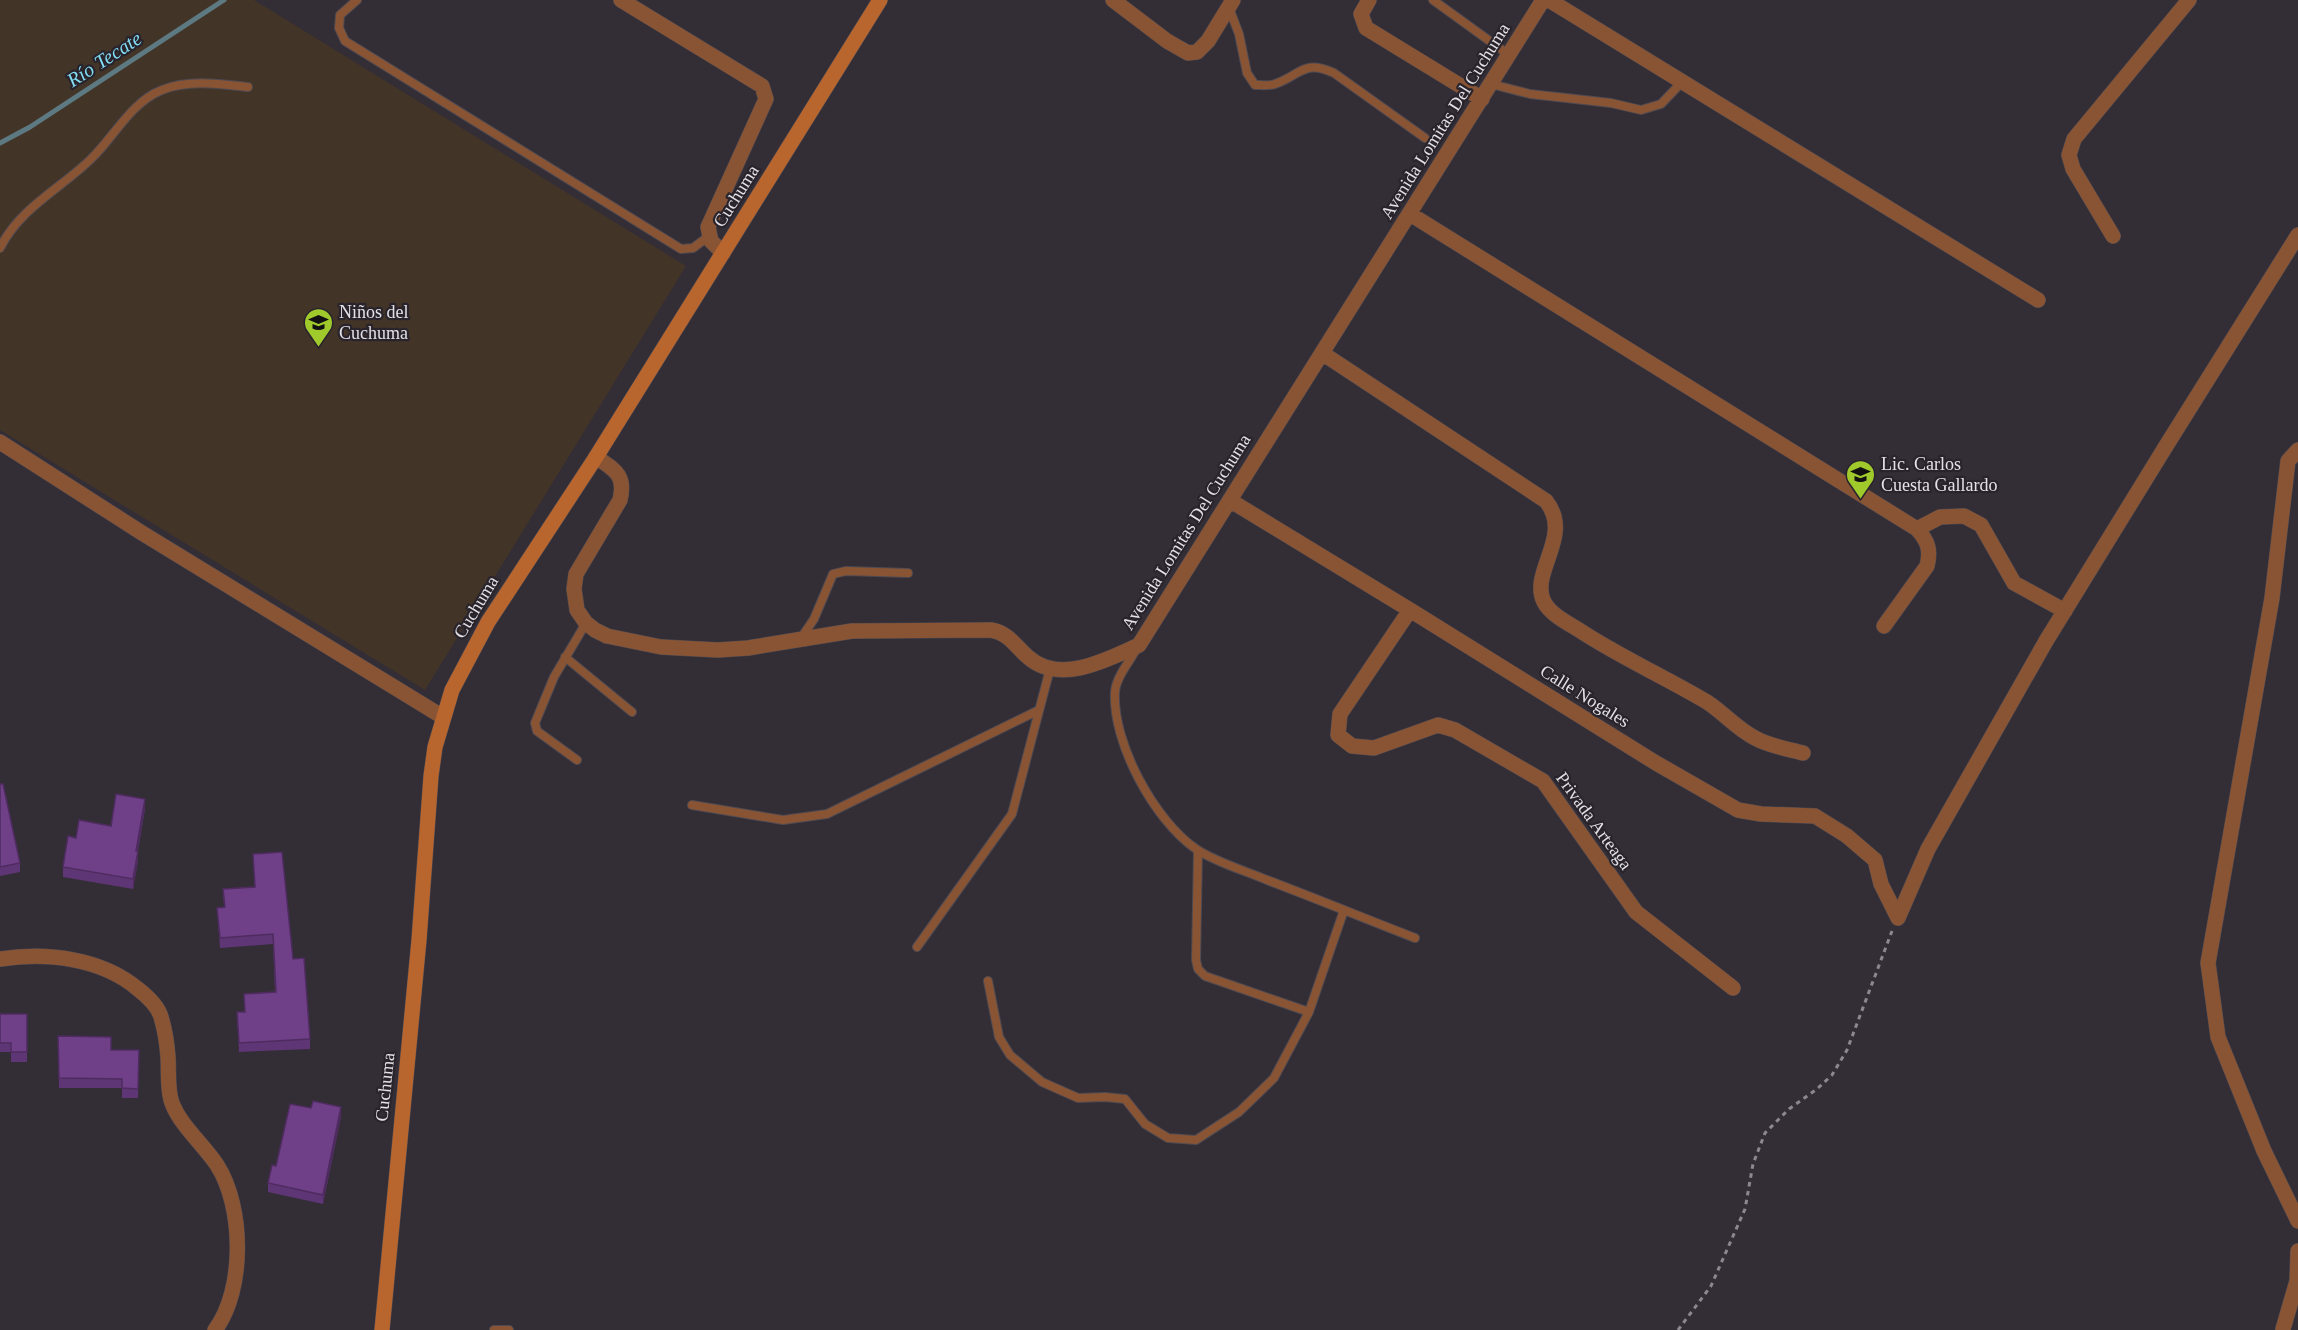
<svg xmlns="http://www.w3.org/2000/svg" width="2298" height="1330" font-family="Georgia,serif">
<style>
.education{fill:#433428}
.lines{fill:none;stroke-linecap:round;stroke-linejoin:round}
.stream{stroke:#5d7982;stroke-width:5}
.lane-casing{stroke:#4f4a52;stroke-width:10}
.street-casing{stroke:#4f4a52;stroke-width:16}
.secondary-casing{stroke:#4f4a52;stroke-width:16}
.path{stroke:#8d8890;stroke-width:3;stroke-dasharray:4.5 4.5;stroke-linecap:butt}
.lane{stroke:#885434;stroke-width:8}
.street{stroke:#885434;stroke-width:15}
.secondary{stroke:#b8662e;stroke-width:15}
.wall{fill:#5f3675}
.shaded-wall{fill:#4e2c5f}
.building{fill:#6f3f88;stroke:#4e2c5f;stroke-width:1.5}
.labels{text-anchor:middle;stroke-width:4.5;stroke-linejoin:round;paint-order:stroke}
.street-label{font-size:18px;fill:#e3e0e6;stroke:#29242c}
.poi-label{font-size:18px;fill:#e3e0e6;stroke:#29242c;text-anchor:start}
.water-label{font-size:20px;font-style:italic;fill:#82def5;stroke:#29242c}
</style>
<rect width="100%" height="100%" fill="#332d36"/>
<path class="education" d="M0,0H254L686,266L425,690L0,430Z"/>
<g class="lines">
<path class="stream" d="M0,143L30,127L224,0"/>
<defs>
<path id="lane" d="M357,0L340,15L339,28L345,41L681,249L693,248L709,236
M1433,0L1509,55
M1229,8L1239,34L1247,73L1255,85C1261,85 1269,86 1275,84C1301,75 1303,59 1334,73L1425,138
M1491,84L1530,94L1611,103L1641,110L1661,104L1682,82
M0,248C20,208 60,189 91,159C114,137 131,102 162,90C188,79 221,84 248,87
M801,638L814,619L833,574L846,571L908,573
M1137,648C1130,661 1116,677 1115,692C1112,743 1155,821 1196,849C1215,862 1246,871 1267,880C1317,899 1366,919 1415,938
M565,657L632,712
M577,760L537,731L535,723L554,677L586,623
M692,805L783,820L827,814L1039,710
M1198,851L1196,960L1198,969L1205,976L1309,1012L1344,910
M917,947L1012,814L1050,669
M988,981L999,1037L1010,1055L1042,1082L1078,1098L1105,1097L1125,1099L1145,1124L1168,1138L1196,1140L1239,1112L1274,1078L1309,1012
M494,1330H509"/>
<path id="street" d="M621,0L762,86L766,99L708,227L711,241L723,253
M1113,0L1167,41L1188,53L1197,52L1208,41L1233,0
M1369,0L1361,14L1366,28L1482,99
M1549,0L2038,300
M1410,214L1917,529C1928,541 1931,550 1927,566L1884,626
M2113,236L2073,169L2069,155L2074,139L2189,0
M1322,353L1546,501C1574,536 1529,572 1544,602C1551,615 1568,623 1579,630C1620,657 1665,677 1707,702C1724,713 1737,729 1755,738C1769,746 1788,749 1803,753
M0,442L142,533L443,717
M2298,450L2288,461L2272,598L2208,963L2218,1037L2264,1151L2298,1221
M596,457C615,470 626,475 620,500L576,574L574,589L577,610L586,623L595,630L607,636L661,647L718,650L748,648L852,631L991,630C1009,633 1015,646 1028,657C1059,685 1107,660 1139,645L1543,0
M1231,501L1410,610L1656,763L1738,810L1761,814L1815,816L1847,836L1875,860L1881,884L1898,918
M1917,529L1940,517L1964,516L1981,525L2014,583L2065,611
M1410,610L1340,714L1338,735L1352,746L1374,748L1438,725L1455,730L1543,781L1636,912L1733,988
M1898,918L1928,849L2046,641L2166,446L2298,235
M0,959C47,952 101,958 138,989C147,996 158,1006 161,1017C165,1030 167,1044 168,1057C169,1071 167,1090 172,1103C180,1125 204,1145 217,1165C244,1207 245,1290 215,1330
M2283,1329L2297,1281L2298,1251"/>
<path id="secondary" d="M382,1330L419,940L431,776L435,747L452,690L488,622L596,457L880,0"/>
</defs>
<use href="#lane" class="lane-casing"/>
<use href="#street" class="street-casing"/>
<use href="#secondary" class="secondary-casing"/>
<path class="path" d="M1678,1330L1711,1286L1745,1209L1753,1164L1765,1133L1789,1109L1817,1089L1832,1075L1847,1050L1892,931"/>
<use href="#lane" class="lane"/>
<use href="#street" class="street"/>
<use href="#secondary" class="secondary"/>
</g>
<path class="wall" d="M0,784L20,863V872L0,876Z
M145,809L138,851V861L133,889L63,877V867L111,826Z
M253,854L293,959L310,1039V1049L239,1052L237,1012H244V994L275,992L273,944L220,948L217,908L224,907L223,889L255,887Z
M0,1014H27V1062H11V1052H0Z
M58,1046L111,1050H139L138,1098H122V1088H59Z
M341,1117L323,1204L268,1192V1183L276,1166Z"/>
<path class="shaded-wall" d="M145,799V809L136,861V851Z
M138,851V861L133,889V879Z
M341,1107V1117L323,1204V1195Z"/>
<path class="building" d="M0,784H3L20,863L0,867Z
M116,794L145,799L136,851H138L133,879L63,867L68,836L76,838L79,820L111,826Z
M282,852L293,959L304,958L310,1039L239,1043L237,1012H245L244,994L276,992L273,934L220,938L217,908L225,907L223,889L255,887L253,854Z
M0,1014H27V1052H11V1043H0Z
M58,1036L111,1037V1050H139L138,1089L122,1088V1079L59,1078Z
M313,1101L341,1107L323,1195L268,1183L272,1165L276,1166L290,1104L311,1108Z"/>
<defs>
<symbol id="school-pin" viewBox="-11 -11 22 30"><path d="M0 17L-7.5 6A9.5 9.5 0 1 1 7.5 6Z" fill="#a0c92c" stroke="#29242c"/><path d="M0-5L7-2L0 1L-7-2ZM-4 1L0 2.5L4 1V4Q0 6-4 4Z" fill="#111"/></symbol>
<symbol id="university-pin" viewBox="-11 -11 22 30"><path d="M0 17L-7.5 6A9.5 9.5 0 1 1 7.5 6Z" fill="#a0c92c" stroke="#29242c"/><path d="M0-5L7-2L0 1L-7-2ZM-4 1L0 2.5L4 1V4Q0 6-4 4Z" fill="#111"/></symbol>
</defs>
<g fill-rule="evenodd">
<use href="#school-pin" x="302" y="306" width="33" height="45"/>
<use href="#university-pin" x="1844" y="458" width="33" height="45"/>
</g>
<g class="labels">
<g class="street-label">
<text transform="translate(1445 121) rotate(-58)" y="6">Avenida Lomitas Del Cuchuma</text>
<text transform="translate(736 196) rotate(-58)" y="6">Cuchuma</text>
<text transform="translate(1186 532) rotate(-58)" y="6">Avenida Lomitas Del Cuchuma</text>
<text transform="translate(476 607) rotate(-59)" y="6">Cuchuma</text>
<text transform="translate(1585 696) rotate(32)" y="6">Calle Nogales</text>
<text transform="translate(1594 821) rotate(54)" y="6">Privada Arteaga</text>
<text transform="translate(385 1087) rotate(-84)" y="6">Cuchuma</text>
</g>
<g class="poi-label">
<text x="339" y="318">Niños del<tspan x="339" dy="21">Cuchuma</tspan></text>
<text x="1881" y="470">Lic. Carlos<tspan x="1881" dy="21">Cuesta Gallardo</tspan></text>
</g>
<g class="water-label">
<text transform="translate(104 59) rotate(-33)" y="7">Río Tecate</text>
</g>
</g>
</svg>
